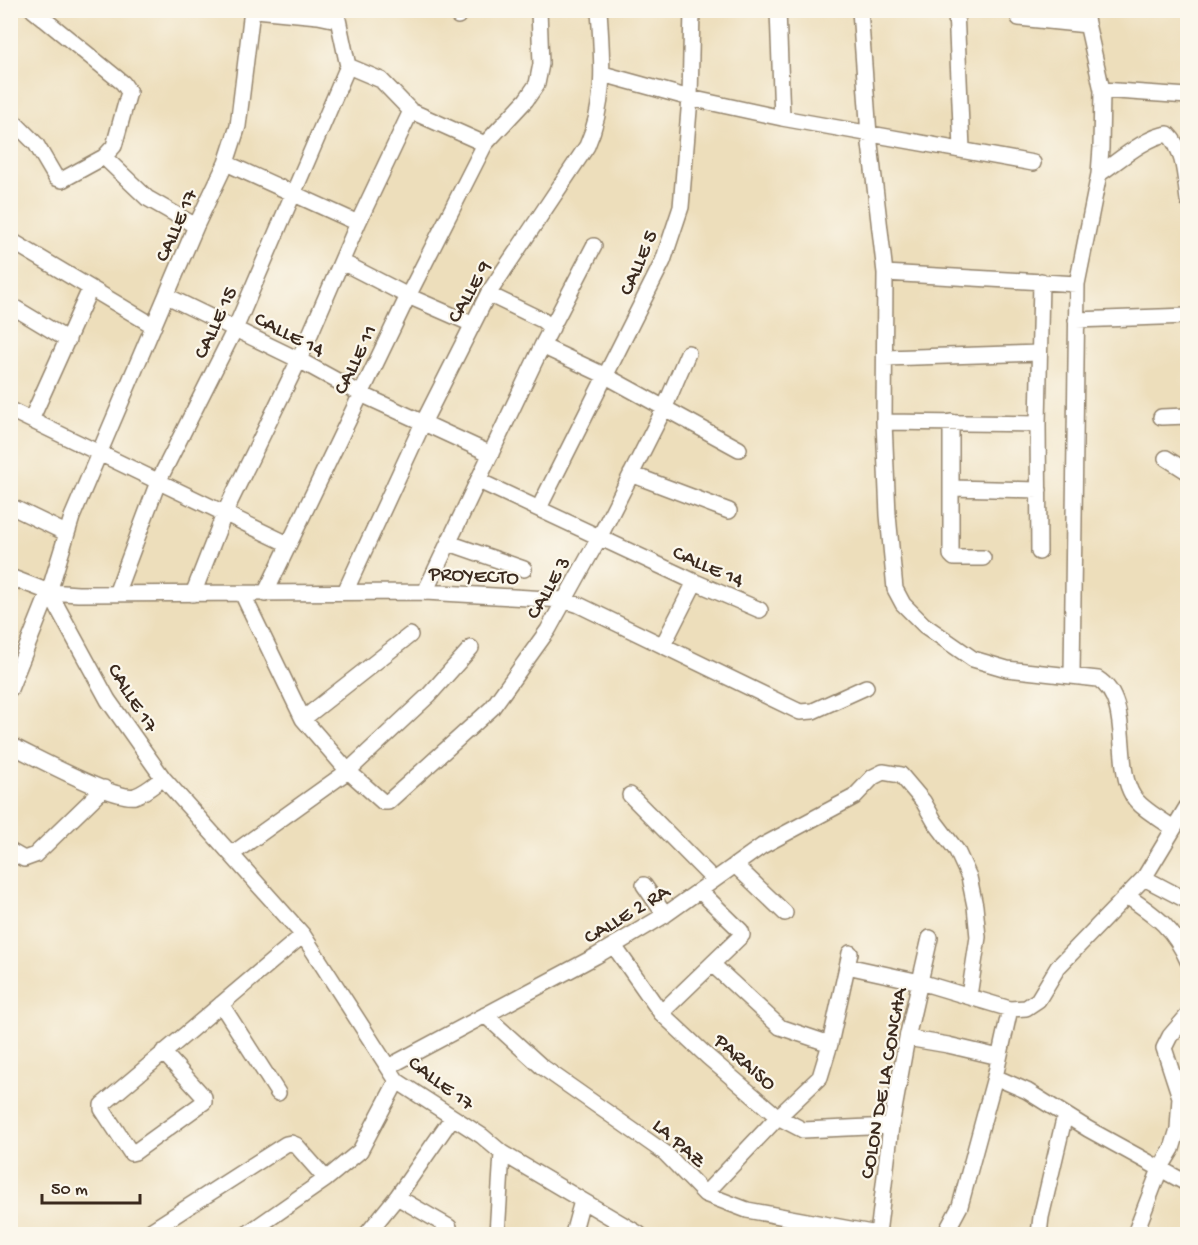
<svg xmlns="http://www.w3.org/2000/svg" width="1198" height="1245" font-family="'Gochi Hand',sans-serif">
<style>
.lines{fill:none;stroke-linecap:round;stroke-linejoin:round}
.minor-casing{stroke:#94846c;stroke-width:18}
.minor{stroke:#fff;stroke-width:15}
.labels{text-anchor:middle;stroke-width:4.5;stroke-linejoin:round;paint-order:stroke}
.street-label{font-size:21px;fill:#3b2a1e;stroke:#fbf7ec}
</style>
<rect width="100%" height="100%" fill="#fbf7ec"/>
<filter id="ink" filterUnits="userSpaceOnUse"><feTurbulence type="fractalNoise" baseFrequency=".0167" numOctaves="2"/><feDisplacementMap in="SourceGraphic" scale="12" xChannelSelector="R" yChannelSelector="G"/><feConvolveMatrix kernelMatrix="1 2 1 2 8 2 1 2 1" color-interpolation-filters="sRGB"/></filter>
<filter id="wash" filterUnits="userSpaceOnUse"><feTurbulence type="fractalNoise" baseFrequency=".008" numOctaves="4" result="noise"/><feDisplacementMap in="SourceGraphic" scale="24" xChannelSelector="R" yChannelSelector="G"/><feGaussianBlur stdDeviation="1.35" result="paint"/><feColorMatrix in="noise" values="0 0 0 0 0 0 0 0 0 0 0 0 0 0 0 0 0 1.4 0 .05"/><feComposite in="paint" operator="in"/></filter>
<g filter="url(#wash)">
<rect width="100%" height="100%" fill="#eddebb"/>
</g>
<g filter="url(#ink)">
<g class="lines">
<defs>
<path id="minor" d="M256,10L318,16L337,20
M336,10L348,66L381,80L411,111L485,144
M456,10L458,16
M778,10L782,118
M860,10L869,135L885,273L884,422L888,515L895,589L903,604L924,625L973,659L1007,669L1098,679C1133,701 1113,763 1133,796C1141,809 1161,819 1173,828
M956,10L962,149
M1019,18L1087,25
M603,74L690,98L782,118L1033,163
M1102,90L1188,96
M10,118L36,144L56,178L62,180L104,157L114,146L129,92L123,83L33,10
M104,157L147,198L196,226
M226,163L358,223
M1099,174C1117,162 1147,136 1168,134C1185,151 1185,178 1188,200
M10,240L154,326
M342,262L408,296L472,324
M885,273L1077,284
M488,294L542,320L552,328
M167,296L299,360L361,394L491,454
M10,305L68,340
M1076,320L1188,316
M542,346L606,376L739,449
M885,358L1039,353
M10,410L288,544
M1161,417L1188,416
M31,420L90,289
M884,422L1038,424
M951,422V555L954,558H983
M1166,458L1188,472
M631,474L729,511
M479,481L695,582L760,610
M951,488L1039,490
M10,506L66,533
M539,508L663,261L681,207L690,98L692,10
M449,543L524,569
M1039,552L1038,424L1041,281
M10,577L49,592L78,594L425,592L564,600L579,605L800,712L813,711L866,687
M49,592L108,700L163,778L303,935L397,1081L482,1136L502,1153L639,1234
M345,592L423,423L488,294L587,146C607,100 602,60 599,10
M425,592L542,346L594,246
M116,594L158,482L235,329L348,66
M193,594L225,512L299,360L358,223L411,111
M265,594L408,296L485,144L526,100L537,84L541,64L539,10
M243,595L303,719L348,771L383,802H388L492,708L548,630L599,538L664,409L688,353
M663,645L695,582
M1072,675L1077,284L1099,174L1101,148L1102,90L1084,10
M10,689L49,592L72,517L196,226L226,163L238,126L252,10
M303,719L410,635
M10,745C32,755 115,801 135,796C145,793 155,784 163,778
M630,795L714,880
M10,851L24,859L35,855L104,788
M232,854L348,771L429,695L471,648
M735,865L785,913
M1144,878L1188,901
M644,885L665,915
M1127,896C1156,916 1173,927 1188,961
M614,946L661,1013L708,1057L778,1117L803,1130L891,1126
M712,964L780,1027L830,1044
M847,966L920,982L1010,1009L1026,1008L1038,1000L1058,967L1144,878L1188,805
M221,1004L278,1093
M661,1013L742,935L741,931L700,891
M485,1015L541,1066L665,1153L705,1194L747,1210L877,1234
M907,1038L948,1045L999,1057
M163,1052L204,1097V1102L135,1152L131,1153L102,1109V1105L303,935
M388,1067L596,956L665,915L762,846L854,797L873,777L883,772L901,775L923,801L935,822L957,851L969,877L975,906L978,937L969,996
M995,1077L1027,1091L1088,1129L1188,1184
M705,1194L778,1117L820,1077L830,1044L850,953
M397,1197L449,1227L450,1234
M152,1230L286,1144L291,1143L296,1145L326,1179
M247,1234L326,1179L360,1151L397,1081
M367,1234L397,1197L452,1118
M497,1234L502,1153
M573,1234L582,1201
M878,1234L891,1126L907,1038L930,938
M945,1234L960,1206L995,1077L1010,1009
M1039,1234L1041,1217L1065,1115
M1135,1234L1160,1169L1172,1149L1178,1129L1180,1097L1164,1048L1170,1036L1188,1015"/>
</defs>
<use href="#minor" class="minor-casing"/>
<use href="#minor" class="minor"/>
</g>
</g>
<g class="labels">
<g class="street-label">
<text transform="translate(175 225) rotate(-66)" y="7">CALLE 17</text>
<text transform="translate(637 262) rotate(-67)" y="7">CALLE 5</text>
<text transform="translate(468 291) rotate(-60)" y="7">CALLE 9</text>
<text transform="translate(214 322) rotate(-65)" y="7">CALLE 15</text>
<text transform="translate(290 333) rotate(27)" y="7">CALLE 14</text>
<text transform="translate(354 359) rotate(-64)" y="7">CALLE 11</text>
<text transform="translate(709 565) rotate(24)" y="7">CALLE 14</text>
<text transform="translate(474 574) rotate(3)" y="7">PROYECTO</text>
<text transform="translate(547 587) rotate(-60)" y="7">CALLE 3</text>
<text transform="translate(134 697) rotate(58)" y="7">CALLE 17</text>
<text transform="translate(626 913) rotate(-31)" y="7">CALLE 2 RA</text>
<text transform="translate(746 1061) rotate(41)" y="7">PARAISO</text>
<text transform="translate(442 1082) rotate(37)" y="7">CALLE 17</text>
<text transform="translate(882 1083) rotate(-80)" y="7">COLON DE LA CONCHA</text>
<text transform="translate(680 1142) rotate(41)" y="7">LA PAZ</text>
</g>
</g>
<rect width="1198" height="1245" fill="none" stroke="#fbf7ec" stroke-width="36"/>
<path d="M42 1194v9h98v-9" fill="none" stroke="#3b2a1e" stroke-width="3"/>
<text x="51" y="1194" font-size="18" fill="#3b2a1e" stroke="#fbf7ec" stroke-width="4.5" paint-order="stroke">50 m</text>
</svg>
